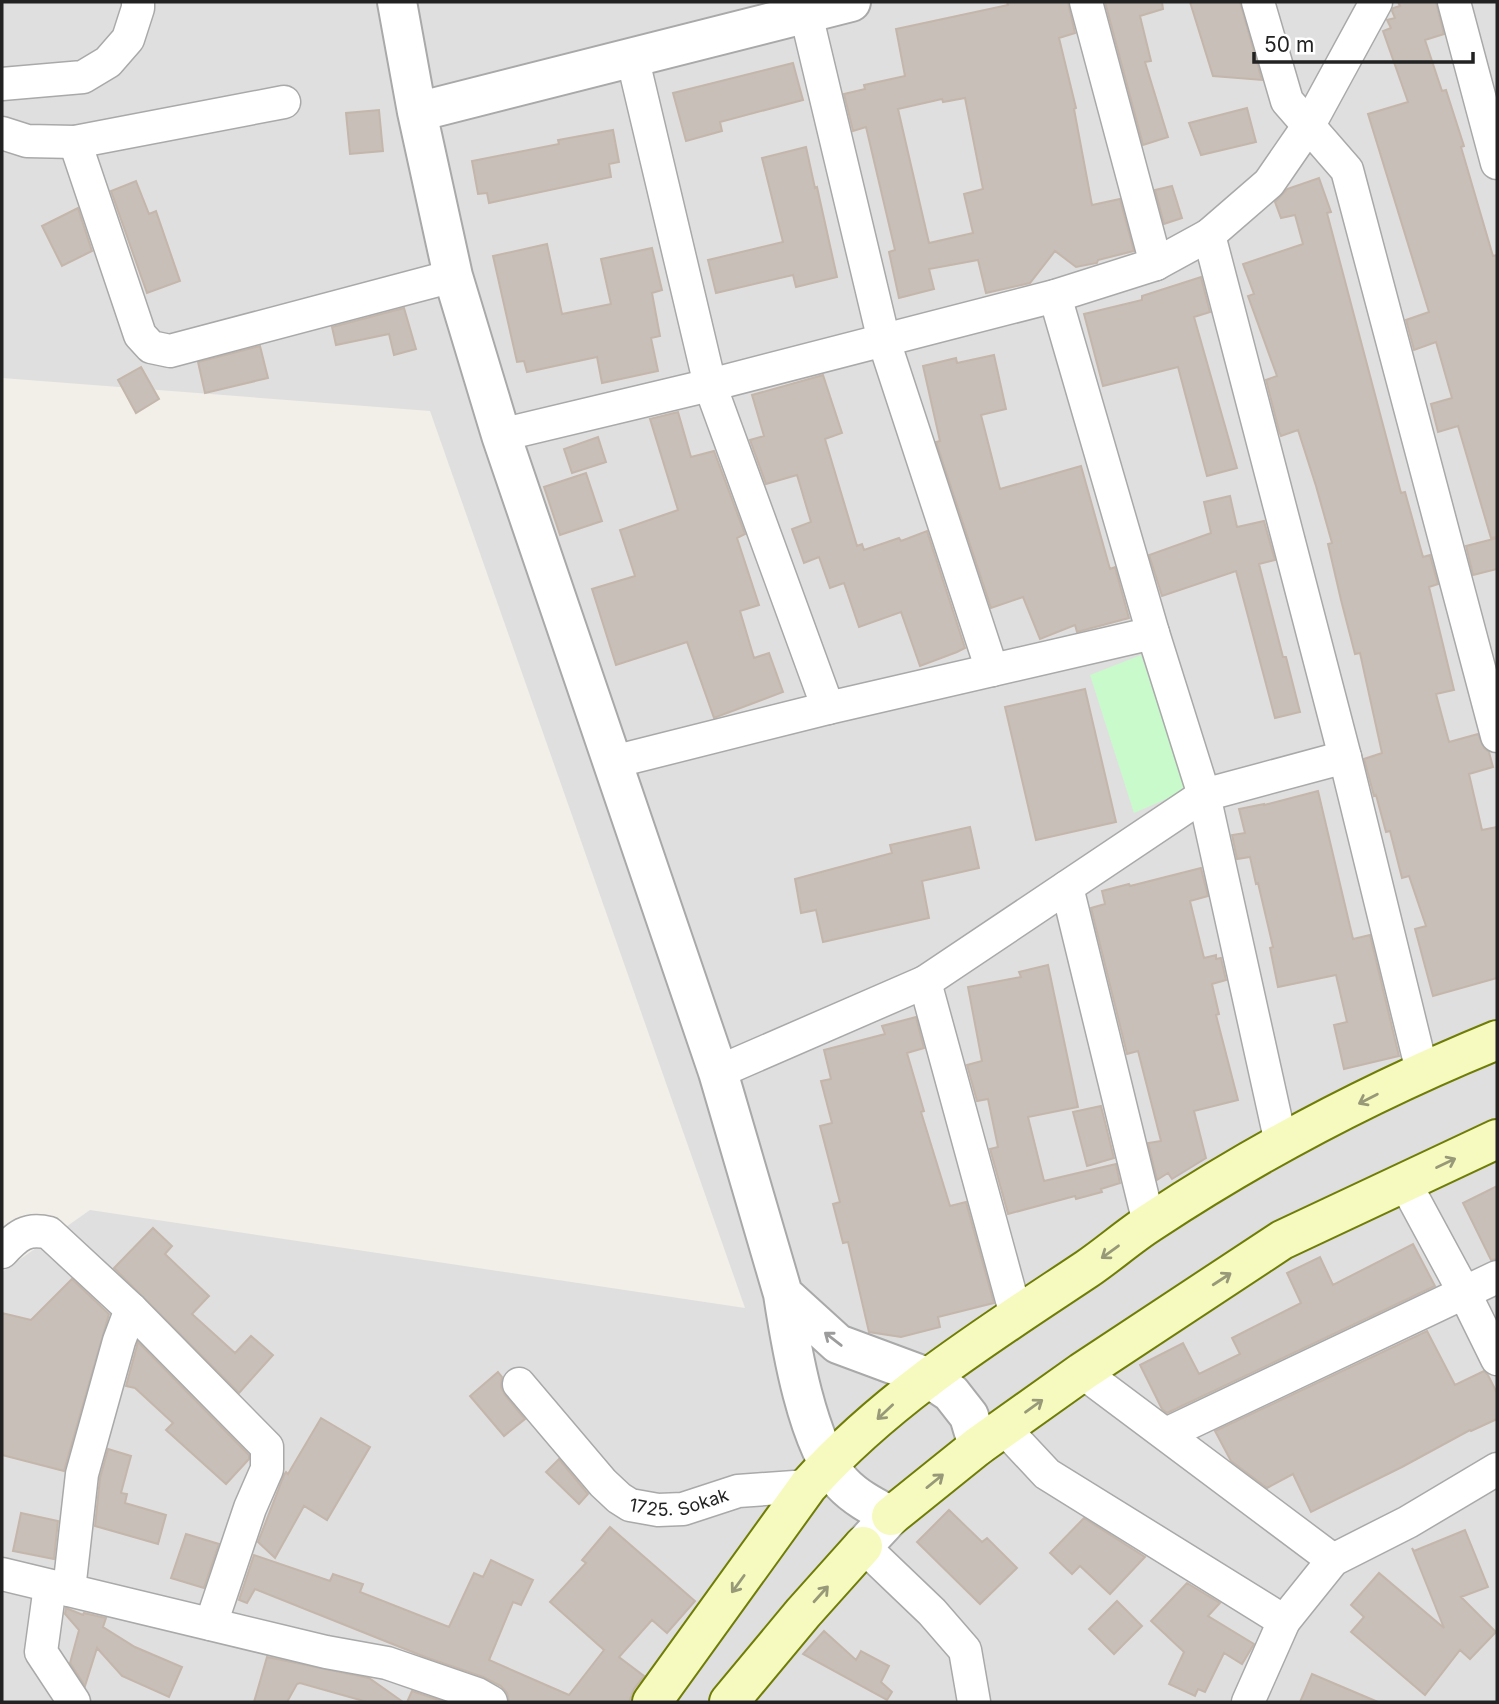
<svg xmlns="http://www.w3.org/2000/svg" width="1499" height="1704" font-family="Inter,sans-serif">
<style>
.residential{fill:#e0dfdf}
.park{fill:#c8facc}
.building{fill:#c7bfb8;stroke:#c4b6ab;stroke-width:2;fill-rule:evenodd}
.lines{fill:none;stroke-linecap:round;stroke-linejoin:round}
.minor-casing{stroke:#a9a9a9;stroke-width:35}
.tertiary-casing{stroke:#a9a9a9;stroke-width:42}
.secondary-casing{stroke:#707d05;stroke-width:42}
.minor{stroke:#fff;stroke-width:32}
.tertiary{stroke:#fff;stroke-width:38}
.secondary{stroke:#f7fabf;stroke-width:38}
.oneway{stroke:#979978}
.oneway2{stroke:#9c9c9c}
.labels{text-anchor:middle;stroke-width:7;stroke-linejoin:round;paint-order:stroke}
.street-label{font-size:18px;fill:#222;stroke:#fff}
</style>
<rect width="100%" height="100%" fill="#f2efe9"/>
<path class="residential" d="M2,2H1497V1702H2V1272L90,1210L745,1308L430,411L2,378Z"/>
<path class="park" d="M1141,655L1187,790L1134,813L1090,675Z"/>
<path class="building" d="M1007,2H1068L1075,33L1059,38L1076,108L1074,109L1092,205L1120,199L1134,251L1098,260L1097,263L1076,267L1055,251L1030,283L986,293L978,260L929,269L934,289L899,298L889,252L895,250L866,127L853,131L844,94L865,89L864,85L905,76L896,29L1008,5ZM965,98L983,189L964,194L973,233L929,243L898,109L942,99L943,102Z
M1105,2H1162L1163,9L1140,16L1151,61L1145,62L1168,137L1143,145Z
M1190,2H1240L1262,80L1213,76Z
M1398,2H1436L1444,34L1425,40L1442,91L1446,90L1464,146L1461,147L1493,256L1497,255V537L1491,538L1458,426L1438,432L1431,404L1452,398L1436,342L1414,350L1406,320L1429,312L1368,114L1408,102L1383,31L1391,28L1387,20L1395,18L1392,11L1393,8L1400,6Z
M793,63L803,100L720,122L722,131L686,141L673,93Z
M1247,108L1256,142L1201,155L1189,123Z
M379,110L383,151L350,154L346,113Z
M613,130L619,162L609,164L611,177L489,203L487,193L478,194L472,161L559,144L558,140Z
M806,147L815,188L817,187L837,277L796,287L793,275L716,293L708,260L783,242L762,158Z
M1319,178L1331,212L1327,213L1401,493L1405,492L1423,557L1430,555L1438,584L1429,587L1454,690L1436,694L1449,742L1478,734L1484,748L1489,752L1493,767L1469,774L1482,830L1497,827V978L1433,996L1415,929L1426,926L1409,876L1402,878L1390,831L1386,832L1376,795L1374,796L1364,759L1382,753L1360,653L1355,654L1341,600L1328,544L1332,543L1316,486L1298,430L1281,436L1279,431L1266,380L1277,376L1248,296L1254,294L1243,264L1303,244L1295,215L1281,218L1275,202L1287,189Z
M136,181L149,214L156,211L180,281L147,293L111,191Z
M1172,186L1182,218L1164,224L1155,190Z
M78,208L92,251L62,266L42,226Z
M547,244L562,314L611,304L601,259L652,248L662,290L652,293L660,336L651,338L658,371L602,383L597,357L527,372L524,361L517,362L493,256Z
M1201,277L1210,312L1194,317L1237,468L1207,476L1178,367L1103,386L1084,314L1142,300V296Z
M404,308L416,349L394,355L389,334L336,345L332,327Z
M260,346L268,378L205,393L198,362Z
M994,355L1006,409L981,415L1000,489L1081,466L1110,569L1115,567L1129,618L1077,632L1075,625L1040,639L1023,597L991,608L936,442L940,441L923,366L956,358L957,363Z
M141,367L159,399L136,413L118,380Z
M823,375L842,433L825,439L857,546L862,544L864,550L899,538L901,541L927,531L965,648L957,652L920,666L901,612L859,627L844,583L830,588L819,557L804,563L792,529L811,522L797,475L766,484L750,440L764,436L752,395Z
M678,412L691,457L714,451L745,534L737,538L759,605L740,611L754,658L769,653L783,692L714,718L687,642L616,665L592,589L635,576L620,530L678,510L650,419Z
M598,437L606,462L572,473L564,449Z
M586,473L602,521L560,535L544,487Z
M1230,496L1237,527L1264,521L1275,560L1259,564L1283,657H1286L1300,712L1275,718L1236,571L1162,596L1149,555L1211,533L1204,502Z
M1497,538V569L1473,575L1466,546Z
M1085,689L1116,822L1036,840L1005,707Z
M1318,791L1353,939L1370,935L1399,1056L1344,1069L1334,1025L1347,1022L1336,975L1278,987L1270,948L1273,947L1258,883L1256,884L1250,857L1237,859L1232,835L1245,833L1239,809L1264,804V805Z
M970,827L979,868L922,881L929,918L823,942L816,910L801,913L795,879L892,853L890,845Z
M1201,868L1208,896L1190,901L1204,958L1216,955V959L1221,958L1226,980L1212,984L1219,1014L1216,1015L1238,1100L1194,1111L1206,1158L1172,1179L1168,1173L1157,1180L1148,1143L1161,1141L1138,1051L1127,1054L1091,908L1105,904L1102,891L1129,884L1130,886Z
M1048,965L1078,1107L1028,1117L1044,1181L1116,1164L1120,1183L1101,1189L1102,1192L1076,1199L1075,1196L1008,1214L990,1149L998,1147L988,1099L977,1101L967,1065L982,1061L968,987L1021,977L1019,972Z
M916,1017L924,1048L907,1053L924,1111L921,1112L950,1206L966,1202L994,1303L938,1317L940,1327L901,1337L869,1332L848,1242L843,1243L833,1204L840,1202L820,1126L832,1123L821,1081L831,1079L824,1050L885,1034L882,1026Z
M1101,1106L1114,1158L1087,1166L1073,1112Z
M1497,1186V1259L1491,1260L1463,1203Z
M153,1228L172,1246L165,1254L209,1296L192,1314L235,1353L251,1336L273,1355L239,1393L114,1268Z
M1413,1244L1435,1286L1167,1413L1162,1409L1140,1365L1183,1343L1199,1374L1240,1354L1232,1338L1301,1303L1287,1273L1320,1257L1333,1285Z
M72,1279L109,1314L64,1471L2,1455V1313L31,1320Z
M1427,1331L1455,1385L1484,1371L1488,1375L1497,1393V1419L1471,1431L1470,1430L1402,1467L1311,1512L1293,1474L1267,1488L1231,1461L1215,1431Z
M138,1342L249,1455V1459L226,1484L166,1430L173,1423L135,1388L126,1386Z
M498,1372L502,1377L501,1387L505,1395L525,1419L504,1436L470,1396Z
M321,1418L370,1447L327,1520L304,1506L275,1558L258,1542L284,1475L286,1472L288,1474Z
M108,1449L131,1456L121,1493L127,1494L125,1503L166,1515L158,1544L95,1526L100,1478Z
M559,1459L588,1494L579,1504L546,1472Z
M949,1510L982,1542L987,1538L1017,1568L980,1604L917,1542Z
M21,1513L58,1521L54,1559L13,1551Z
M1084,1518L1145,1557L1110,1594L1080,1566L1072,1574L1050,1553Z
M610,1527L695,1601L667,1633L652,1620L619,1657L644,1676L634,1689L629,1702H509L507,1693L501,1686L483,1677L425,1657L255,1589L247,1603L239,1600L254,1555L330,1581L333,1574L363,1584L360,1592L449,1627L474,1573L483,1577L491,1560L533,1580L521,1605L513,1602L489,1660L569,1695L604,1650L550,1602L586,1563L582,1560Z
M1465,1530L1488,1587L1461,1597L1496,1632L1470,1659L1460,1650L1425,1695L1351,1632L1364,1617L1351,1605L1379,1573L1444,1628L1412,1548L1414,1551Z
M186,1534L219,1544L204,1588L171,1578Z
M1187,1583L1220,1603L1208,1616L1254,1644L1242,1664L1224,1653L1205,1692L1198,1689L1195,1696L1169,1684L1184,1652L1151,1621Z
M1117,1601L1142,1626L1114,1654L1089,1629Z
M66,1608L83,1615L84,1613L106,1618L103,1627L135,1647L182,1667L169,1697L122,1676L97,1648L85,1686L70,1663L79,1630L65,1614Z
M824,1631L856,1660L861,1651L889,1666L881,1682L892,1692L887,1700L803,1654Z
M267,1657L369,1678L403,1702H367L300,1683L297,1684L287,1702H254Z
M1312,1674L1378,1702H1300Z
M412,1691L445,1702H407Z"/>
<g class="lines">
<defs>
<g id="minor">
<path d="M1086,2L1156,264"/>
<path d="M1258,2L1287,101L1347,170L1497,736"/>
<path d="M1454,2L1497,163"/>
<path d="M806,14L884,341L992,670"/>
<path d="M632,56L710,385L828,708"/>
<path d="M2,84L83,77L108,62L128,39L138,8V2"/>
<path d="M2,133L27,141L75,142L284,102"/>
<path d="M75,142L140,335L151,347L170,351L453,276"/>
<path d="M1209,235L1345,757L1422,1071"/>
<path d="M1055,296L1153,633L1204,795L1281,1143"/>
<path d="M501,435L710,385L1055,296L1156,264L1209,235L1269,183L1309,125L1376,2"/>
<path d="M613,762L828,708L1153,633"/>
<path d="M1067,887L1149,1223"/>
<path d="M925,982L1016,1315"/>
<path d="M718,1072L925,982L1204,795L1345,757"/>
<path d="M1405,1183L1465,1294L1497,1359"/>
<path d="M2,1252C17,1236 27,1227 49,1233L131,1309L267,1447V1469L250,1508L211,1624"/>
<path d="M1082,1372L1333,1560"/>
<path id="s1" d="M519,1384L603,1483L619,1498L630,1505L658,1510L683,1509L738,1491L808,1486"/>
<path d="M1003,1427L1047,1474L1284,1621"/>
<path d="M1166,1434L1497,1277"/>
<path d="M863,1546L932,1612L965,1650L974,1702"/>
<path d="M2,1574L326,1652L387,1663L477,1694L491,1702"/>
<path d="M50,1586L41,1652L74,1702"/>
<path d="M69,1590L82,1474L119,1341L131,1309"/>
<path d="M1248,1702L1284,1621L1333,1560L1408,1522L1497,1469"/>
</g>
<path id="tertiary" d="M397,2L417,112L453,276L501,435L718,1072L783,1294
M417,112L851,2
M863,1546L891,1516C874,1507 856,1498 842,1483C807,1444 791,1346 783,1294L838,1344L927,1377L951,1393L969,1416L978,1446"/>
<path id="secondary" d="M891,1516L978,1446L1082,1372L1282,1240L1497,1139
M652,1702L808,1486C888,1397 988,1335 1087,1269C1109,1254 1129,1236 1151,1222C1260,1150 1377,1089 1497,1040
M729,1702L803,1613L863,1546"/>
</defs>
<use href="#minor" class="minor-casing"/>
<use href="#tertiary" class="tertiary-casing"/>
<use href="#secondary" class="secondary-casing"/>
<use href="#minor" class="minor"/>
<use href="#tertiary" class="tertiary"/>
<use href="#secondary" class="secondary"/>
</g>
<defs><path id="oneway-shaft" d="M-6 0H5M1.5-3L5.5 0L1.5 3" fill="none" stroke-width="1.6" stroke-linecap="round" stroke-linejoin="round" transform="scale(1.75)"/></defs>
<g class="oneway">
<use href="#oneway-shaft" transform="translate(1368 1099) rotate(153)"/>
<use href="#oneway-shaft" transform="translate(1446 1163) rotate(-26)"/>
<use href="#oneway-shaft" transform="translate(1110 1252) rotate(144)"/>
<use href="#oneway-shaft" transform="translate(1222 1279) rotate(-33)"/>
<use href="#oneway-shaft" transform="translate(1034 1406) rotate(-36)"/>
<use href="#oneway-shaft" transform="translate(885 1412) rotate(137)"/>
<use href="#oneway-shaft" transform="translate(935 1481) rotate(-39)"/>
<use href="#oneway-shaft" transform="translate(738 1584) rotate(126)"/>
<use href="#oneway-shaft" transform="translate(821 1594) rotate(-48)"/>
</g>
<use class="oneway2" href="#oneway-shaft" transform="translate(833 1339) rotate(-142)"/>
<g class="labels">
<g class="street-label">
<text dy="6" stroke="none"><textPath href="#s1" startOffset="215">1725. Sokak</textPath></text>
</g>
</g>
<rect width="1499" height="1704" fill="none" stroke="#222222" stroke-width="7"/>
<path d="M1254 52v10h219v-10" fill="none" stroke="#222222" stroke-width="3.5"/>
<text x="1264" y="52" font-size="21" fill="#222222" stroke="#ffffff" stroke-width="5" paint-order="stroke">50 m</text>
</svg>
